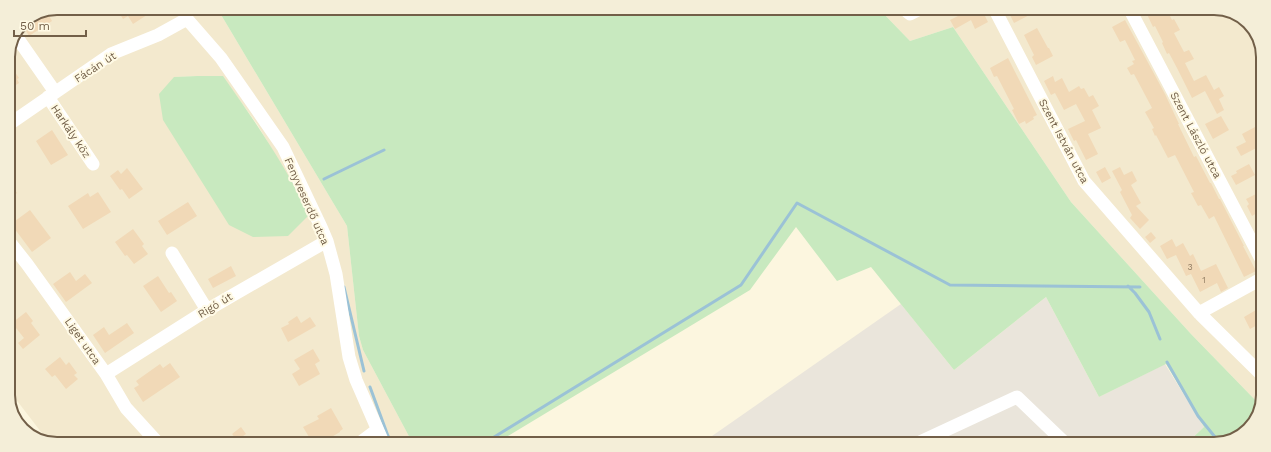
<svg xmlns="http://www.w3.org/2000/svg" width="1271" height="452" font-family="'Work Sans',sans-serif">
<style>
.residential{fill:#f3e9ce;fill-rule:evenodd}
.industrial{fill:#eae5db}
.green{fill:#c8e9bf}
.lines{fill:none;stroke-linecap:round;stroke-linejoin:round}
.stream{stroke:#9bc2d6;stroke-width:3}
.building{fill:#f1d9b7}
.minor{stroke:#fff;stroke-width:13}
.labels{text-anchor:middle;stroke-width:4;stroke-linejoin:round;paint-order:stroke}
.number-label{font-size:9px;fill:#927e64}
.street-label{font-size:11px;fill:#725f48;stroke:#fffae5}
.rim{fill:none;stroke:#725f48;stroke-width:2}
</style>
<rect width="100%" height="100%" fill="#fcf6df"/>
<path class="residential" d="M57,8H217L347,226L359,336L363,350L412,442L48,441L8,389V54L23,22ZM197,76H222L257,124L301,198L175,77Z
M880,10L1229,11L1253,27L1263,54L1260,405L1191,334L1071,202L953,27L910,41Z"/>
<path class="industrial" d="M1046,297L1099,397L1165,364L1204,427L1186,444L702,443L901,304L954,370Z"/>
<path class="green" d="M217,8L880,10L910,41L953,27L1071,202L1191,334L1260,405V410L1244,434L1214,444H1186L1204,427L1166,364L1099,397L1046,297L954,370L871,267L837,281L796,227L750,290L498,442H412L363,350L359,336L347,226Z
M197,76H223C254,120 286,166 309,215L288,236L253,237L229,225L163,120L159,94L174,77Z"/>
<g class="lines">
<path class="stream" d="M324,179L384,150
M1128,286L1135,293L1149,312L1160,339
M344,287L364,371
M1167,362L1198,416L1219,442
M370,387L388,436L393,442
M486,442L741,285L797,203L950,285L1140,287"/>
</g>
<path class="building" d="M123,8H147L150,13L133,24L128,16L123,19L118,11Z
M962,10H982L988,22L975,29L971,20L955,29L950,20L964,13Z
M1018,10H1039L1014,23L1010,15Z
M1145,10H1167L1172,20L1174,19L1180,30L1174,33L1184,52L1189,50L1194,59L1185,63L1194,81L1206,75L1214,90L1219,87L1224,96L1219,99L1224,110L1217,114L1205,91L1192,98L1177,68L1169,53L1167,54L1162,43L1163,42L1155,26L1153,27Z
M47,12L52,21L29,36L22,24L23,22Z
M1125,20L1165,94L1179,124H1178L1194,157L1196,156L1210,183H1211L1219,199H1220L1244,246H1243L1256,271L1244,277L1214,216L1209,219L1201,205L1198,206L1191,193L1194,192L1175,155L1168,158L1156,135L1155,136L1152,129L1154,128L1145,112L1152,108L1134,74L1131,75L1127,68L1134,64L1132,61L1135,60L1125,40L1120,42L1112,27Z
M1037,28L1048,48H1049L1053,56L1036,65L1032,57L1034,55L1024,35Z
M1008,58L1037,115L1033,117L1034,119L1026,124L1025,121L1019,124L1012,110L1014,109L997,76L994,77L990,68Z
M8,62L19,78L17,79L19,83L8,90Z
M1053,76L1055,82L1062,78L1069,92L1079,86L1081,89L1084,88L1089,97L1093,95L1099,106L1092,110L1101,128L1088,134L1098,154L1086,160L1076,140L1074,141L1068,129L1085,121L1076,104L1064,110L1055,93L1051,95L1044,81Z
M1221,116L1229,130L1213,139L1205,124Z
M1255,127L1262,140V145L1241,156L1236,147L1246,142L1242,134Z
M52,130L68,155L51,165L36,141Z
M1249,164L1255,175L1236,185L1231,176L1237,173L1236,171Z
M1105,167L1111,178L1102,183L1096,172Z
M1120,167L1124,175L1132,171L1137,181L1131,185L1141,203L1136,206L1149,220L1140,229L1130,218L1132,215L1120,192L1122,190L1112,171Z
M127,168L143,189L129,199L122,189L120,190L110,176L118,170L121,174Z
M8,180L17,193L8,200Z
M98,192L111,212L83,229L68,206L88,193L90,197Z
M1256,194L1262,205V210L1252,216L1247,206L1249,204L1246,199Z
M188,202L197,216L167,235L158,221Z
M30,210L51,238L32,252L11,224Z
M133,229L144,244L142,246L148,254L134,264L127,255L125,256L115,242Z
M1151,232L1156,238L1150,243L1145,237Z
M1172,239L1176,247L1183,243L1190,256L1193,254L1201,271L1216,264L1228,288L1221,292L1217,283L1200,292L1191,274L1186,276L1176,255L1167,259L1160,246Z
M231,266L236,276L213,288L208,279Z
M70,272L76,281L85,274L92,283L66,302L53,284Z
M158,276L169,293L171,292L177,301L161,312L143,286Z
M1256,310L1261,320V323L1250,329L1244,317Z
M26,312L33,321L31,323L40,335L23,349L18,343L24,338L12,323Z
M297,316L301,323L310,317L316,326L288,342L281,328L289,324L288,322Z
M127,323L134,333L105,353L93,335L104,327L109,335Z
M313,349L320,361L315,364L320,374L299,386L292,374L300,369L294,360Z
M60,357L66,365L69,362L77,373L74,375L78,379L66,389L55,375L52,377L45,369Z
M170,363L180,377L143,402L134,388L139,385L136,381L160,364L163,368Z
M331,408L343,429L340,431V432L323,442H312L303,427L319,419L317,416Z
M241,427L246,434L237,440L232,434Z"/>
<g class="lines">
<path class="minor" d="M183,8L187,19L221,58L283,147L321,227L327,241L336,274L349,357L356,380L383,442
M905,10L910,14L918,10
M995,10L1084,181L1199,313L1261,374
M1130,10L1261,259
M16,36L55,92
M48,97L93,164
M8,125L111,54L158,35L187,19
M8,240L27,264L106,374L126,408L157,442
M172,253L207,310
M1199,313L1261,279
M106,374L207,310L327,241
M361,442L377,430
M918,443L1017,397L1066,444"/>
</g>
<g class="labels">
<g class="number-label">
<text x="1190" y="270">3</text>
<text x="1204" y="283">1</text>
</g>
<g class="street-label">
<text transform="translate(95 67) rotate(-33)" y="4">Fácán út</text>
<text transform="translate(71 131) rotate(56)" y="4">Harkály köz</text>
<text transform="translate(1196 135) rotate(62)" y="4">Szent László utca</text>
<text transform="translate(1064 141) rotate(62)" y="4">Szent István utca</text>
<text transform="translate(307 201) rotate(66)" y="4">Fenyveserdő utca</text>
<text transform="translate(215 305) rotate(-31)" y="4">Rigó út</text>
<text transform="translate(83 341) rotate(55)" y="4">Liget utca</text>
</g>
</g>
<path d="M0 0H1271V452H0ZM57 15H1214A42 42 0 0 1 1256 57V395A42 42 0 0 1 1214 437H57A42 42 0 0 1 15 395V57A42 42 0 0 1 57 15Z" fill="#f4eed8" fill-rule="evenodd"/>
<path class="rim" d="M57 15H1214A42 42 0 0 1 1256 57V395A42 42 0 0 1 1214 437H57A42 42 0 0 1 15 395V57A42 42 0 0 1 57 15Z"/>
<path d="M14 30v6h72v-6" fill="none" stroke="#725f48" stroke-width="2"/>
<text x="20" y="30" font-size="12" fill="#725f48" stroke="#fffae5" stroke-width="3" paint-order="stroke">50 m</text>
</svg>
